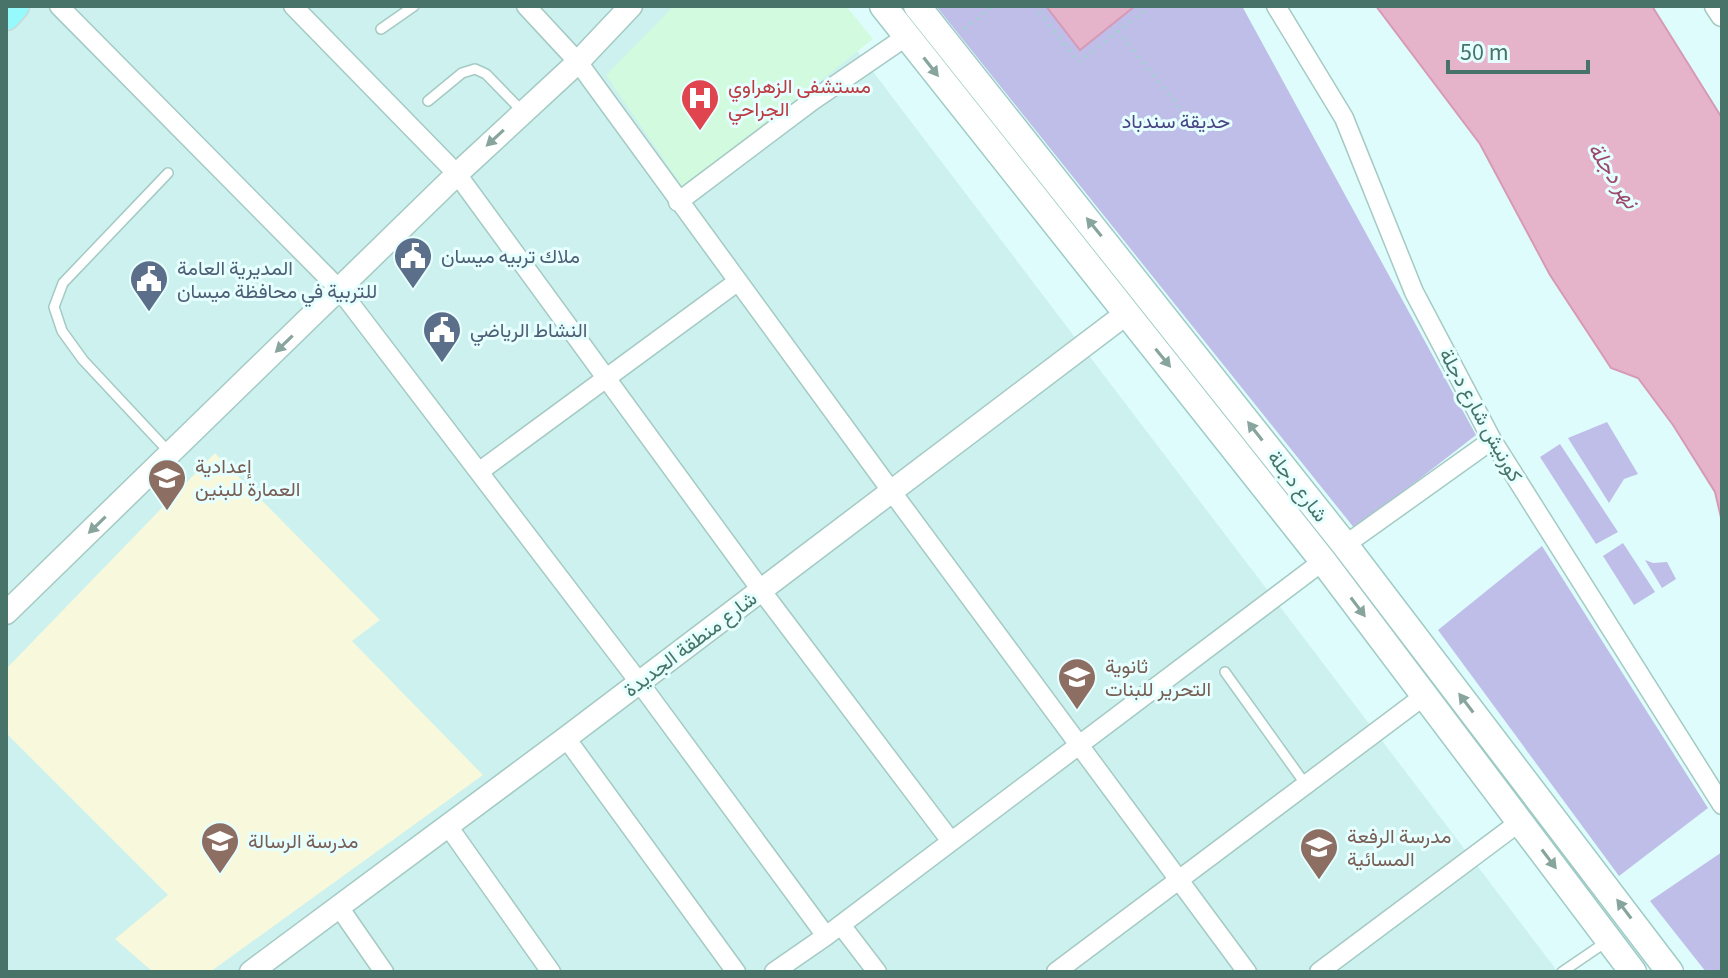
<svg xmlns="http://www.w3.org/2000/svg" width="1728" height="978" font-family="'Source Sans 3',Vazirmatn,sans-serif">
<style>
.residential{fill:#ccf1ee}
.education{fill:#f7f8dc}
.medical{fill:#d2fade}
.green{fill:#bebee9}
.water{fill:#e5b4cb;stroke:#d79ab5;stroke-width:2}
.lines{fill:none;stroke-linecap:round;stroke-linejoin:round}
.service-casing{stroke:#a5cac4;stroke-width:12}
.minor-casing{stroke:#a5cac4;stroke-width:21}
.tertiary-casing{stroke:#a5cac4;stroke-width:25}
.secondary-casing{stroke:#9fcbc5;stroke-width:29}
.primary-casing{stroke:#cbd8d5;stroke-width:31}
.path{stroke:#9ad6ca;stroke-width:3;stroke-dasharray:2 6;stroke-linecap:butt}
.service{stroke:#fff;stroke-width:9}
.minor{stroke:#fff;stroke-width:18}
.tertiary{stroke:#fff;stroke-width:22}
.secondary{stroke:#fff;stroke-width:26}
.primary{stroke:#96f9fc;stroke-width:28}
.oneway{fill:#87a49d}
.labels{text-anchor:middle;stroke-width:6;stroke-linejoin:round;paint-order:stroke}
.health-label{font-size:20px;fill:#be3a42;stroke:#e6ffff;text-anchor:start}
.park-label{font-size:20px;fill:#4b4484;stroke:#e6ffff}
.service-label{font-size:20px;fill:#4e5e75;stroke:#e6ffff;text-anchor:start}
.street-label{font-size:20px;fill:#477368;stroke:#e6ffff}
.education-label{font-size:20px;fill:#785e54;stroke:#e6ffff;text-anchor:start}
.water-label{font-size:22px;font-style:italic;fill:#9c496d;stroke:#e6ffff}
</style>
<rect width="100%" height="100%" fill="#dffcfc"/>
<path class="residential" d="M6,6H823L1558,972H6Z"/>
<path class="education" d="M215,453L380,620L352,641L483,775L210,972H153L115,939L168,895L6,733V669Z"/>
<path class="medical" d="M674,6H846L873,39L684,189L606,75Z"/>
<path class="green" d="M936,6H1242L1476,435L1355,529Z
M1607,422L1638,474L1624,479L1609,503L1568,438Z
M1560,444L1618,532L1596,544L1540,457Z
M1623,543L1655,592L1634,605L1603,556Z
M1542,546L1708,808L1619,876L1438,630Z
M1645,560L1653,563L1667,562L1676,579L1662,588Z
M1722,852V972H1706L1650,901Z"/>
<path class="water" d="M1046,6H1135L1080,50Z
M1376,6H1652L1722,118V522L1715,492L1673,425L1638,378L1611,368L1550,275L1480,144Z"/>
<g class="lines">
<defs>
<path id="service" d="M381,29L414,6
M428,101L462,73L475,69L486,74L523,112
M168,173L63,283L54,307L62,331L83,360L169,452
M1225,672L1306,785
M1562,972L1606,942"/>
<path id="minor" d="M59,6L340,290L639,682L826,936
M293,6L457,174L761,590L950,840
M526,6L578,62L892,492L1247,972
M1276,6L1344,118L1414,292L1492,440L1722,805
M678,202L812,101L907,36
M480,471L737,282
M1345,545L1492,440
M566,738L736,972
M448,826L551,972
M339,907L384,972
M841,925L877,972
M774,972L826,936L1323,561
M1056,972L1424,696
M1319,972L1521,821"/>
<path id="tertiary" d="M1716,6L1722,15
M6,613L457,174L578,62L631,6
M251,972L566,738L1127,313"/>
<path id="secondary" d="M883,6L1323,561L1633,972
M917,6L1345,545L1670,972"/>
<path id="primary" d="M6,16L15,6"/>
</defs>
<use href="#service" class="service-casing"/>
<use href="#minor" class="minor-casing"/>
<use href="#tertiary" class="tertiary-casing"/>
<use href="#secondary" class="secondary-casing"/>
<use href="#primary" class="primary-casing"/>
<path class="path" d="M1034,6L1079,62L1150,6
M964,29L993,6
M1118,31L1187,117"/>
<use href="#service" class="service"/>
<use href="#minor" class="minor"/>
<use href="#tertiary" class="tertiary"/>
<use href="#secondary" class="secondary"/>
<use href="#primary" class="primary"/>
</g>
<defs><path id="oneway-solid" d="M-6-.8H1V-3.2L6.5 0L1 3.2V.8H-6Z" transform="scale(2)"/></defs>
<g class="oneway">
<use href="#oneway-solid" transform="translate(931 67) rotate(52)"/>
<use href="#oneway-solid" transform="translate(495 138) rotate(137)"/>
<use href="#oneway-solid" transform="translate(1094 227) rotate(-129)"/>
<use href="#oneway-solid" transform="translate(284 344) rotate(136)"/>
<use href="#oneway-solid" transform="translate(1163 358) rotate(51)"/>
<use href="#oneway-solid" transform="translate(1255 431) rotate(-128)"/>
<use href="#oneway-solid" transform="translate(97 525) rotate(136)"/>
<use href="#oneway-solid" transform="translate(1358 607) rotate(53)"/>
<use href="#oneway-solid" transform="translate(1466 703) rotate(-127)"/>
<use href="#oneway-solid" transform="translate(1549 859) rotate(53)"/>
<use href="#oneway-solid" transform="translate(1624 909) rotate(-127)"/>
</g>
<defs>
<symbol id="hospital-pin" viewBox="-11 -11 22 30"><path d="M0 17L-7.5 6A9.5 9.5 0 1 1 7.5 6Z" fill="#e0444e" stroke="#e6ffff"/><path d="M-5-5h3v3.5h4V-5h3V5h-3V1.5h-4V5h-3Z" fill="#fff"/></symbol>
<symbol id="civic-pin" viewBox="-11 -11 22 30"><path d="M0 17L-7.5 6A9.5 9.5 0 1 1 7.5 6Z" fill="#5c6f8a" stroke="#e6ffff"/><path d="M-.6-6.5H3V-4.5H.6V-3L4-1V1h2V6H-6V1h2V-1L-.6-3ZM-1.2 2.5V6h2.4V2.5Z" fill="#fff"/></symbol>
<symbol id="school-pin" viewBox="-11 -11 22 30"><path d="M0 17L-7.5 6A9.5 9.5 0 1 1 7.5 6Z" fill="#8d6e63" stroke="#e6ffff"/><path d="M0-5L7-2L0 1L-7-2ZM-4 1L0 2.5L4 1V4Q0 6-4 4Z" fill="#fff"/></symbol>
</defs>
<g fill-rule="evenodd">
<use href="#hospital-pin" x="678" y="76" width="44" height="60"/>
<use href="#civic-pin" x="391" y="234" width="44" height="60"/>
<use href="#civic-pin" x="127" y="257" width="44" height="60"/>
<use href="#civic-pin" x="420" y="308" width="44" height="60"/>
<use href="#school-pin" x="145" y="456" width="44" height="60"/>
<use href="#school-pin" x="1055" y="655" width="44" height="60"/>
<use href="#school-pin" x="198" y="819" width="44" height="60"/>
<use href="#school-pin" x="1297" y="825" width="44" height="60"/>
</g>
<g class="labels">
<g class="health-label">
<text x="728" y="93">مستشفى الزهراوي<tspan x="728" dy="23">الجراحي</tspan></text>
</g>
<g class="park-label">
<text x="1176" y="128">حديقة سندباد</text>
</g>
<g class="service-label">
<text x="441" y="263">ملاك تربيه ميسان</text>
<text x="177" y="275">المديرية العامة<tspan x="177" dy="23">للتربية في محافظة ميسان</tspan></text>
<text x="470" y="337">النشاط الرياضي</text>
</g>
<g class="street-label">
<text transform="translate(1481 415) rotate(61)" y="7">كورنيش شارع دجلة</text>
<text transform="translate(1298 486) rotate(52)" y="7">شارع دجلة</text>
<text transform="translate(690 644) rotate(-37)" y="7">شارع منطقة الجديدة</text>
</g>
<g class="education-label">
<text x="195" y="473">إعدادية<tspan x="195" dy="23">العمارة للبنين</tspan></text>
<text x="1105" y="673">ثانوية<tspan x="1105" dy="23">التحرير للبنات</tspan></text>
<text x="1347" y="843">مدرسة الرفعة<tspan x="1347" dy="23">المسائية</tspan></text>
<text x="248" y="848">مدرسة الرسالة</text>
</g>
<g class="water-label">
<text transform="translate(1614 175) rotate(57)" y="8">نهر دجلة</text>
</g>
</g>
<rect width="1728" height="978" fill="none" stroke="#477368" stroke-width="16"/>
<path d="M1448 60v12h140v-12" fill="none" stroke="#477368" stroke-width="4"/>
<text x="1460" y="60" font-size="24" fill="#477368" stroke="#e6ffff" stroke-width="6" paint-order="stroke">50 m</text>
</svg>
